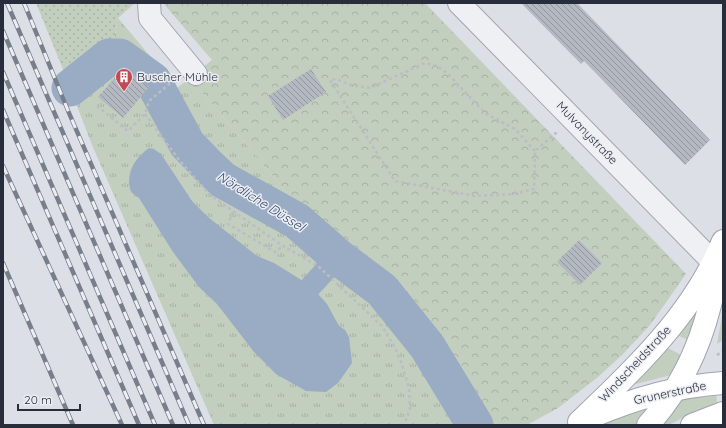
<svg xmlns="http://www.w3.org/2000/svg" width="726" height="428" font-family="Quicksand,sans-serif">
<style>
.grass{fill:#c2cebe}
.forest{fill:url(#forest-crowns)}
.park{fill:url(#park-tufts)}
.garden{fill:url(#garden-dots)}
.water{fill:#9aacc3}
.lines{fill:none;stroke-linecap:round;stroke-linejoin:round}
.canal{stroke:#9aacc3;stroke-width:22}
.river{stroke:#9aacc3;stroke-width:37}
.building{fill:url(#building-back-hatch)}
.minor-casing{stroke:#a2a6ae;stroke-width:24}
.major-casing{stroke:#9da3b0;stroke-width:24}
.path{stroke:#bbbdc4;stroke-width:2.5;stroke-dasharray:3 3;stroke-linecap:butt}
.minor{stroke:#eff0f4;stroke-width:22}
.major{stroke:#fff;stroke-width:22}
.rail-casing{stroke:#777f8d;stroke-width:4.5}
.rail{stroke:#eceef3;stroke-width:3;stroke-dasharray:9;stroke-linecap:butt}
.labels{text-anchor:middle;stroke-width:3;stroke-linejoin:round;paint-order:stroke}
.poi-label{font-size:12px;fill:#272d3a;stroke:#eceef3;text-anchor:start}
.street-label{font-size:12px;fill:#272d3a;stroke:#eceef3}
.water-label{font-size:13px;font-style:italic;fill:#354a6b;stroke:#eceef3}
</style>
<defs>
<pattern id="forest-crowns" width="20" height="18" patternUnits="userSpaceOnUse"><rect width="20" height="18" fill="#c2cebe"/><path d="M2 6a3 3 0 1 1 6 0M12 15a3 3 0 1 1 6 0" fill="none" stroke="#a7b1a4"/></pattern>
<pattern id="park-tufts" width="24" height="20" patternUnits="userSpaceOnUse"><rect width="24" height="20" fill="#c2cebe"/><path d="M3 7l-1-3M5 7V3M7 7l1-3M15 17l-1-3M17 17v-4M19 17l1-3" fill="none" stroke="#a7b1a4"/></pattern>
<pattern id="garden-dots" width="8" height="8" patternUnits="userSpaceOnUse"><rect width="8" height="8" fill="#c2cebe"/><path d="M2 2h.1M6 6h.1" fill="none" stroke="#a7b1a4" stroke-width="1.8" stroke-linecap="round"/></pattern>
<pattern id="building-back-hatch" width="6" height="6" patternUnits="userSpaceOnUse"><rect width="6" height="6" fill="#b4b9c1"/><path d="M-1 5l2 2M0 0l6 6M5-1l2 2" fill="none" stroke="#92979e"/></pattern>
</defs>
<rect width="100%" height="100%" fill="#dcdfe5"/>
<path class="grass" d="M702,300L688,340L677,335Z
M723,311V340L717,344Z
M666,347L683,356L675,374L632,385Z
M716,392L717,403L695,411L669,425H663L680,397Z
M652,406L636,425H596Z"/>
<path class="forest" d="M163,3H425L686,274L650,325L623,354L598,377L558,408L527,425H483L190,78L212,60Z"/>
<path class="park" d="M118,18L177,88L190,78L483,425H214L92,145L62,67L114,42Z"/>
<path class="garden" d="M36,3H135L118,18L114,42L62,67Z"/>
<path class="water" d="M149,148L154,149L161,154L192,201L208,217L257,256L274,263L311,286L327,304L339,326L345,330L349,337L352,363L338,383L326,392L306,391L276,374L254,352L217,304L199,287L173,252L139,198L131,192C125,174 134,159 149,148Z"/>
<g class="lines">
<path class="canal" d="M311,286L338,257"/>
<path class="river" d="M70,88L109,57H120L153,81L187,144L207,165L223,180L297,221L338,257L382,290L427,346L475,425"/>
</g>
<path class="building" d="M521,3H577L710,140L685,165L584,61L581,64Z
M124,67L149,87L123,118L98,97Z
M311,69L326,92L283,120L268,96Z
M579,240L602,263L580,285L557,262Z"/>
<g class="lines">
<defs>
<path id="minor" d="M149,3L150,18L196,74
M459,3L714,263L723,277"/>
<path id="major" d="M591,417C633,399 677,386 723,383
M579,422C634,370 694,313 723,241
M648,425C678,392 699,349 710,305C714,293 713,278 714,265
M692,425L723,413"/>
</defs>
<use href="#minor" class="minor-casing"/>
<use href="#major" class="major-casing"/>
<path class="path" d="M97,106L128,131L145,114L149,101L174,80
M145,114L180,161L210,195L283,246L318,266L382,326L394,346L401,362L409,388L410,409L404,425
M535,151L515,129L485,113L447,73L437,66L425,63L370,88L351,85L336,79L330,80L395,181L475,196L513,194L534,189L535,151L557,132
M233,212L228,224L275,252L283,246
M717,355L723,351"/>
<use href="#minor" class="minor"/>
<use href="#major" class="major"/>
<defs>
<path id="rail" d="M7,3L189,425
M24,3L69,113L204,425
M3,31L173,425
M3,72L155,425
M3,110L139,425
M3,166L122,425
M3,263L73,425"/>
</defs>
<use href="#rail" class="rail-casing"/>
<use href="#rail" class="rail"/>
</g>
<defs>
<symbol id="building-pin" viewBox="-11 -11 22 30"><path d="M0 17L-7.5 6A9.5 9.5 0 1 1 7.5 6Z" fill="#c24a56" stroke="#eceef3"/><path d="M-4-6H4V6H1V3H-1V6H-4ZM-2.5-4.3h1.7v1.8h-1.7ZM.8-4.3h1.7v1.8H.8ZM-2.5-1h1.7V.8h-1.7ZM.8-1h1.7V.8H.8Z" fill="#fff"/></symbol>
</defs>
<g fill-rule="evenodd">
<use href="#building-pin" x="114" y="67" width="20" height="27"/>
</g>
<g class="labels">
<g class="poi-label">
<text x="137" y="81">Buscher Mühle</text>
</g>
<g class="street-label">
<text transform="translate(587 133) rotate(46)" y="4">Mulvanystraße</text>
<text transform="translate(635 364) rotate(-47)" y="4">Windscheidstraße</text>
<text transform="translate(670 393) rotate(-12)" y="4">Grunerstraße</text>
</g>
<g class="water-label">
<text transform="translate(261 201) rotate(32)" y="5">Nördliche Düssel</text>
</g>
</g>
<rect width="726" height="428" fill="none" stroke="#272d3a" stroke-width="8"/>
<path d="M18 404v6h62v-6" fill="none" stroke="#272d3a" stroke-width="2"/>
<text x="24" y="404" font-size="12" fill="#272d3a" stroke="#eceef3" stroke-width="3" paint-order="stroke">20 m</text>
</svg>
